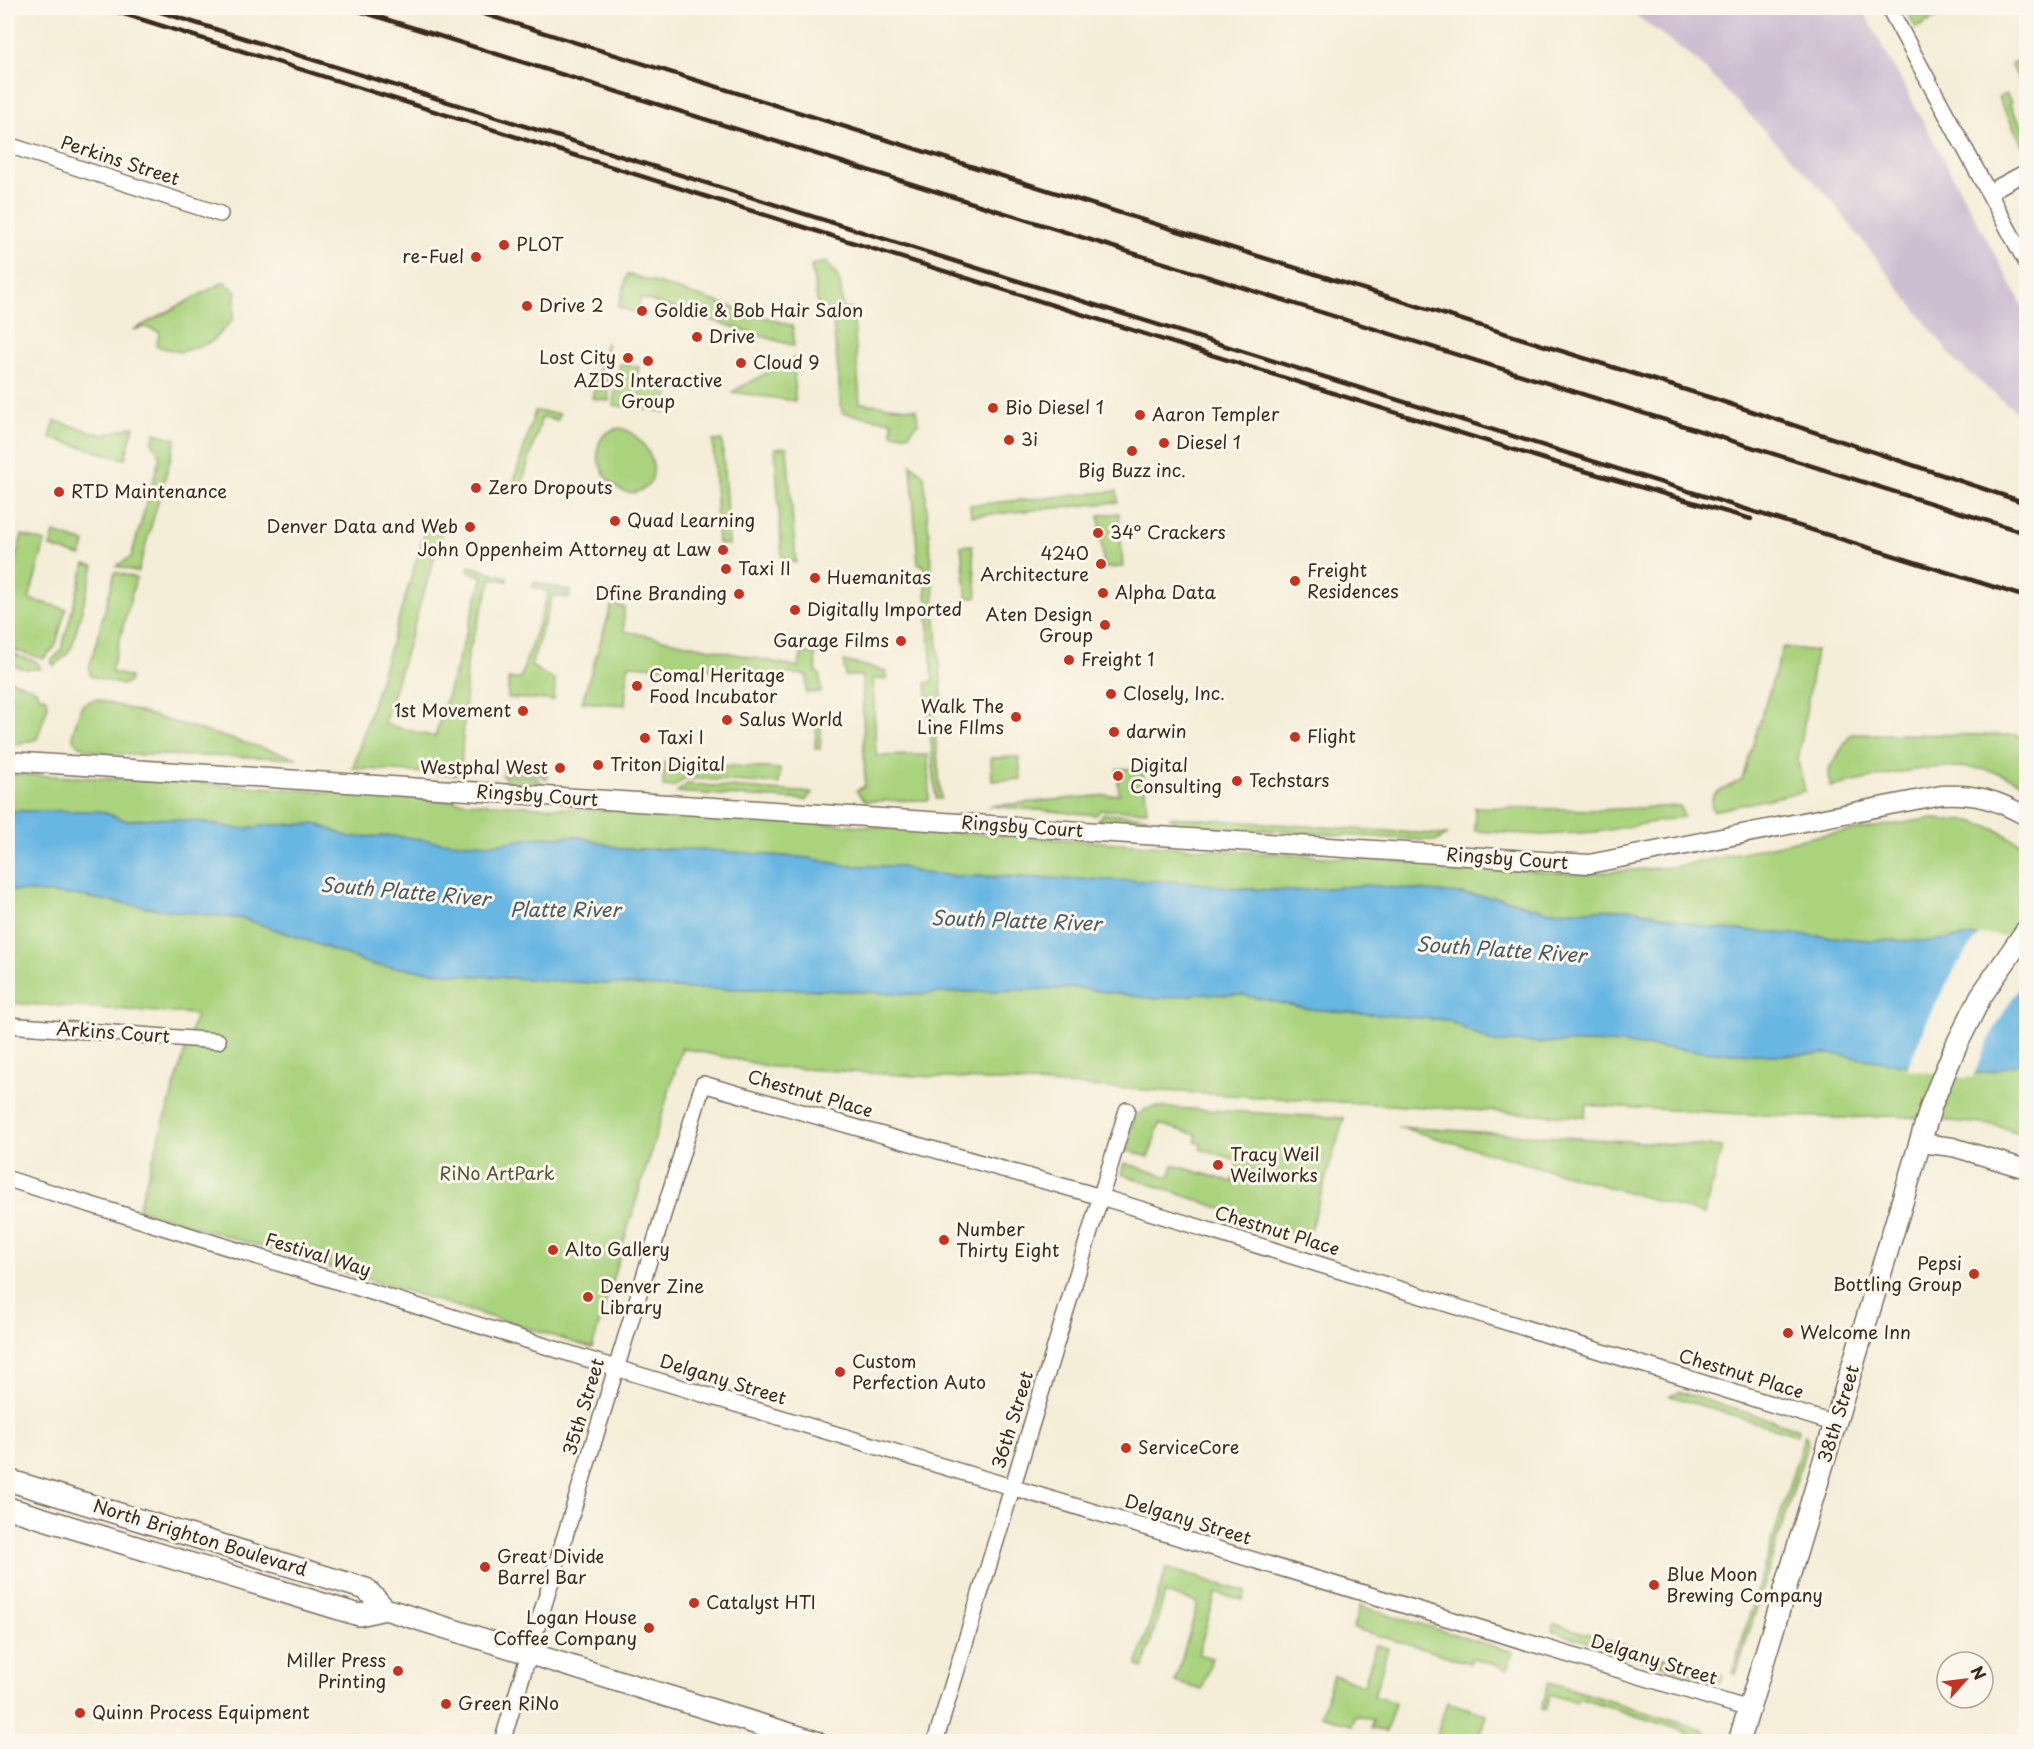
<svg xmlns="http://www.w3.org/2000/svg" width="2034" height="1749" font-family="'Playpen Sans',sans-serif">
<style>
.industrial{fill:#cebed1}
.green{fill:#aad37e;stroke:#727e4e;stroke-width:1.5}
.water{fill:#68b6e2;stroke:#527080;stroke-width:1.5}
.pier{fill:#f4edd7}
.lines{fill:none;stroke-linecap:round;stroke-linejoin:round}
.minor-casing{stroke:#7c6e5f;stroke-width:18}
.tertiary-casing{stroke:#7c6e5f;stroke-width:21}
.secondary-casing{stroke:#7c6e5f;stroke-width:24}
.minor{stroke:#fff;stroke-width:15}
.tertiary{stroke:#fff;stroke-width:18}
.secondary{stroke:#fff;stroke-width:21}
.rail{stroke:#3b2a1e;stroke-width:4.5}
.poi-dot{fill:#c8321e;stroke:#fbf7ec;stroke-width:2}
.labels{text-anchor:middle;stroke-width:6;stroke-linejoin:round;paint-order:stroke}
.street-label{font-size:18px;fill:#3b2a1e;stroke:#fbf7ec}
.poi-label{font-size:18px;fill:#3b2a1e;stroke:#fbf7ec;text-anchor:start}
.park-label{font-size:18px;fill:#575436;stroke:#fbf7ec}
.water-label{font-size:20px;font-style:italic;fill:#4b5b63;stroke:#fbf7ec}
</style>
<rect width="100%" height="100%" fill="#fbf7ec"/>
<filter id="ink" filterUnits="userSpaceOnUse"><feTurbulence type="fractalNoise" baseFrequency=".0167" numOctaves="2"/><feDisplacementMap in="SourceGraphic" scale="12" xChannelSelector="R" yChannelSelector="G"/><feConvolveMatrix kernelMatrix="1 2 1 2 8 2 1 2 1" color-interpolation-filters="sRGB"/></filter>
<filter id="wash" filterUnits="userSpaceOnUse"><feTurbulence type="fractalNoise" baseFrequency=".008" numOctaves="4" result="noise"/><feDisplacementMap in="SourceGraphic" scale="24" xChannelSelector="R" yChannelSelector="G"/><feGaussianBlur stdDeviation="1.35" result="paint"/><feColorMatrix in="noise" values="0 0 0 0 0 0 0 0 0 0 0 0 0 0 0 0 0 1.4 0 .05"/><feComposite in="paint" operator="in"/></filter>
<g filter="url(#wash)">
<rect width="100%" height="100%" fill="#f4edd7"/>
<path class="industrial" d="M1626,8H1862L2026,312V420L1957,363L1827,195L1696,60Z"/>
<path class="green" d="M1905,8H1947L1949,11L1916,28Z
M2026,56V86L2023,88L2011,64Z
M2006,94L2011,102L2009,104L2026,132L2025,149L1998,98Z
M826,262C841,278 842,286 842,308L853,309L860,403L916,409L918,423L909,434H892V421L842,413L832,311H819L811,265Z
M628,274L793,326L794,346L641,298L636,313L618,307Z
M224,282L236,291L233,320L211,342L180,352L156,346L160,332L145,327L133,330Z
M606,342L609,400V401L592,398Z
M794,358L795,401L732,392Z
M620,364L639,367L632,408L613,405Z
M641,385L669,390L666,412L637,408Z
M535,411L559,414L558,420L542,417L520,490L512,488Z
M55,421L103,435L134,426L125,459L50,438Z
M620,428C642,432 668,473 643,489C612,509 572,436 620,428Z
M155,433L176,439L138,572L116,566L131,557L160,457L152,442Z
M722,440L729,545L718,543L713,441Z
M787,447L796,563L782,559L775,448Z
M911,464L924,475L943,705L933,706L941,799H936L926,683L933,681L924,565L918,564Z
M1117,491L1118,502L971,516L970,505Z
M1119,513L1123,567L1104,568L1099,515Z
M427,526L442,532L384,724L435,737L483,577L468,571L469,566L507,577V581L492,578L468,653L461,768L456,775L353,768Z
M54,533L85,543L81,556L50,547Z
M22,535L45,542L29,599L66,609L55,647L43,659L8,648V586Z
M972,545L977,597L967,598L961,546Z
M85,564L94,566L72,646L67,654L54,666L51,661L61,651Z
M115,572L136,578L111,672L130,677L129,682L122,685L91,676L89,669Z
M534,582L570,591L569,598L553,595L531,666L555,681L554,700L508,698V679H520L549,592L533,587Z
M612,604L624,607V631L798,667L802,653H815L816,673L820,674L821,692L806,693L807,675L628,665L625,705L582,702Z
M1783,647L1816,651L1798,761L1805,791L1713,811L1711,802L1713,795L1742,779Z
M8,652L37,662L41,669H25L8,664Z
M844,661L886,671V679H873L876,756L928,755L929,800L866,801L856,791L865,786L862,676H845Z
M8,679L35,689L39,695L47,699L48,706L37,739L11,746H8Z
M95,699L297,758L107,754C66,743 68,745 82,705Z
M817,715H822L820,749H815Z
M1851,734L2017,735L2026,741V784C1964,751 1895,774 1830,787L1829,769Z
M1019,757L1021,779L992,781L991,758Z
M505,761L547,763V780L536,773L504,772Z
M664,762L780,769L779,784L685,778L674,787L663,786Z
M1143,768L1147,811L1100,810L1096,815L989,806L1119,794L1117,769Z
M8,774L201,783L507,805L716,816L1579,874L1674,867L1822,835L1929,819L1971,821L1997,830L2026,847V941L1975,936L1928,941L1870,940L1710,928L1633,909L1547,911L1501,898L1366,885L1294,891L1008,876H960L921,873L898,866H848L808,858L695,849H622L576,836L533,838L495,844L440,842L396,836L349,837L317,824L269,825L239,829L196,821L157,818L125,820L100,811H8Z
M502,775L534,776L543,784L509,782Z
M687,784L812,793L806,800L677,792Z
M1680,806L1684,817L1597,832L1541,835L1475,831V807L1598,810Z
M1103,814L1147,817L1137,823L1097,820Z
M1170,817L1447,835L1437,841L1179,825Z
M8,890L73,895L159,909L244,919L312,942L372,965L463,975L692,989H800L913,994L1077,988L1155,999L1197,994L1243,995L1309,1009L1447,1020L1492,1042L1610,1043L1699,1051L1774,1055L1833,1054L1874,1060L1992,1071L2026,1061V1135L1994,1125L1895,1116L1842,1118L1762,1115L1586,1105L1585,1117L772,1067L682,1048L592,1348L138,1209L196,1014L8,1003Z
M1155,1107L1344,1118L1308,1238L1121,1174L1124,1163L1169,1177L1173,1165L1232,1182L1238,1160L1200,1149L1202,1144L1195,1142L1197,1135L1159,1124L1149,1157L1125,1150C1131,1129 1130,1111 1155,1107Z
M1398,1127L1722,1147L1704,1214Z
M1680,1392L1799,1429L1797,1435L1670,1396Z
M1805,1434L1808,1442L1736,1674L1732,1673Z
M1166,1568L1246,1592L1243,1600L1216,1593L1198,1654L1212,1658L1202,1690L1175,1682L1198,1603L1165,1593L1143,1668L1137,1666Z
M1360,1606L1513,1652L1508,1669L1472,1658L1470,1663L1353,1628Z
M1555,1624L1723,1676L1721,1683L1552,1631Z
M1376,1645L1388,1648L1374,1696L1395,1703L1386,1732L1371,1728L1373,1720L1356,1715L1352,1725L1321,1716L1333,1675L1364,1685Z
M1549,1682L1706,1731L1703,1741H1685L1687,1732L1579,1698L1577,1703L1550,1694L1545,1710L1541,1709Z
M1447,1702L1486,1714L1478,1741H1446L1436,1738Z"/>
<path class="water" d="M8,811H100L127,821L157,818L196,821L239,829L269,825L317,824L349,837L396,836L440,842L495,844L533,838L576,836L622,849H695L808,858L848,866H898L921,873L960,876L1189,882L1244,889L1294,891L1366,885L1501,898L1547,911L1633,909L1710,928L1870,940L1927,941L1975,936L2026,941V1061L1992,1071L1966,1075L1833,1054L1774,1055L1699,1051L1610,1043L1492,1042L1447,1020L1309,1009L1243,995L1197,994L1155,999L1077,988L913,994L800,989H692L463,975L372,965L312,942L244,919L159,909L73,895L8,890Z"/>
<path class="pier" d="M1980,934L2026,938V978L2011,1000L1992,1033L1973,1077L1965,1078L1907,1069L1930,1014L1957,965Z"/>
</g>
<g filter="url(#ink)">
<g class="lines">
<defs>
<path id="minor" d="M1889,8L2026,262
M8,145L220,214
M1989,192L2026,172
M8,1025L218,1041
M8,1179L616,1368L1749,1709
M502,1742L703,1084L1101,1197L1836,1424
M935,1742L1127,1110"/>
<path id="tertiary" d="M8,761L1589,864L1941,795C1975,793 1997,800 2026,816
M1920,1143L1953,1147L2026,1169"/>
<path id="secondary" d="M8,1480L366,1589L385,1609L816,1742
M8,1508L359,1615L385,1609
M1739,1742L1932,1103L1955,1048L1981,996L2026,931"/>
</defs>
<use href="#minor" class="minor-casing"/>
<use href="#tertiary" class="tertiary-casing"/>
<use href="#secondary" class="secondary-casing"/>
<use href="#minor" class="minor"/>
<use href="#tertiary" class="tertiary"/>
<use href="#secondary" class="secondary"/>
<path class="rail" d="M105,8L1550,461L1751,519
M148,8L2026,597
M350,8L2026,533
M465,8L1718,400L2026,503"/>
</g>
</g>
<g class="poi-dot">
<circle cx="504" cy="245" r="6"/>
<circle cx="476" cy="257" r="6"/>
<circle cx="527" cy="306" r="6"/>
<circle cx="642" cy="311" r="6"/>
<circle cx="697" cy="337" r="6"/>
<circle cx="628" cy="358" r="6"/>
<circle cx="648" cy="361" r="6"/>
<circle cx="741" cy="363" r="6"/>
<circle cx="993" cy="408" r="6"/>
<circle cx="1140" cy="415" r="6"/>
<circle cx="1009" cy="440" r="6"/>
<circle cx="1164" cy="443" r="6"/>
<circle cx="1132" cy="451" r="6"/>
<circle cx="476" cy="488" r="6"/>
<circle cx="59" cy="492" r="6"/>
<circle cx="615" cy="521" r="6"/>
<circle cx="470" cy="527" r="6"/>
<circle cx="1098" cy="533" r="6"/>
<circle cx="723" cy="550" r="6"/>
<circle cx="1101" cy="564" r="6"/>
<circle cx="726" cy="569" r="6"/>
<circle cx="815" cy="578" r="6"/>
<circle cx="1295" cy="581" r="6"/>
<circle cx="1103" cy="593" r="6"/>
<circle cx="739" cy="594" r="6"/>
<circle cx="795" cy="610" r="6"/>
<circle cx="1105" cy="625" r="6"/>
<circle cx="901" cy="641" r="6"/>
<circle cx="1069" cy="660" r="6"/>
<circle cx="637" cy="686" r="6"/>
<circle cx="1111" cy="694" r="6"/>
<circle cx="523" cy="711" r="6"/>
<circle cx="1016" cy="717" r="6"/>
<circle cx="727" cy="720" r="6"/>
<circle cx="1114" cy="732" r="6"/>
<circle cx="1295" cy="737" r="6"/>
<circle cx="645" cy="738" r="6"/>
<circle cx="598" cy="765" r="6"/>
<circle cx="560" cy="768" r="6"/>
<circle cx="1118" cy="776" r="6"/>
<circle cx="1237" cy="781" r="6"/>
<circle cx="1218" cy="1165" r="6"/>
<circle cx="944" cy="1240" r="6"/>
<circle cx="553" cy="1250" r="6"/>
<circle cx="1974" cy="1274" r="6"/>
<circle cx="588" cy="1297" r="6"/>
<circle cx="1788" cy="1333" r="6"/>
<circle cx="840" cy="1372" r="6"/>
<circle cx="1126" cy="1448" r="6"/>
<circle cx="485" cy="1567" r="6"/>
<circle cx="1654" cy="1585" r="6"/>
<circle cx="694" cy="1603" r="6"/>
<circle cx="649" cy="1628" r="6"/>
<circle cx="398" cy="1671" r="6"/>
<circle cx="446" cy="1704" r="6"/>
<circle cx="80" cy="1713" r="6"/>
</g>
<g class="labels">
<g class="street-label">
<text transform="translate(120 161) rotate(18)" y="6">Perkins Street</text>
<text transform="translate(537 796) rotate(4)" y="6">Ringsby Court</text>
<text transform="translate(1022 827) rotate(4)" y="6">Ringsby Court</text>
<text transform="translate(1507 859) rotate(4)" y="6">Ringsby Court</text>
<text transform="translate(113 1033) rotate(4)" y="6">Arkins Court</text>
<text transform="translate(810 1094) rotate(16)" y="6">Chestnut Place</text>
<text transform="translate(1277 1231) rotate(17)" y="6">Chestnut Place</text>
<text transform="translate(318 1255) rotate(17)" y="6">Festival Way</text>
<text transform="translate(1741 1374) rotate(17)" y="6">Chestnut Place</text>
<text transform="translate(723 1380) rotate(17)" y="6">Delgany Street</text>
<text transform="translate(584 1407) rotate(-73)" y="6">35th Street</text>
<text transform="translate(1839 1414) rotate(-73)" y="6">38th Street</text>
<text transform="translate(1013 1420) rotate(-73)" y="6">36th Street</text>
<text transform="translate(1188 1520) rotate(17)" y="6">Delgany Street</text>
<text transform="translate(200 1538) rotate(17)" y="6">North Brighton Boulevard</text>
<text transform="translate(1654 1660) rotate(17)" y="6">Delgany Street</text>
</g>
<g class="poi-label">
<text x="516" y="251">PLOT</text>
<text x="464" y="263" text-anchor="end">re-Fuel</text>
<text x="539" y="312">Drive 2</text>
<text x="654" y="317">Goldie &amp; Bob Hair Salon</text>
<text x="709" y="343">Drive</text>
<text x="616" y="364" text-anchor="end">Lost City</text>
<text x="753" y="369">Cloud 9</text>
<text x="648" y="387" text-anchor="middle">AZDS Interactive<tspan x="648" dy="21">Group</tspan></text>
<text x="1005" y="414">Bio Diesel 1</text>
<text x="1152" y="421">Aaron Templer</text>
<text x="1021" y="446">3i</text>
<text x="1176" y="449">Diesel 1</text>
<text x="1132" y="477" text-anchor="middle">Big Buzz inc.</text>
<text x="488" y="494">Zero Dropouts</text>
<text x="71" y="498">RTD Maintenance</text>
<text x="627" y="527">Quad Learning</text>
<text x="458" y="533" text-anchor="end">Denver Data and Web</text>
<text x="1110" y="539">34° Crackers</text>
<text x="711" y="556" text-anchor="end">John Oppenheim Attorney at Law</text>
<text x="1089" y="560" text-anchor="end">4240<tspan x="1089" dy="21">Architecture</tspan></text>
<text x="738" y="575">Taxi II</text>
<text x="1307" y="577">Freight<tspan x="1307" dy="21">Residences</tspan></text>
<text x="827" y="584">Huemanitas</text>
<text x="1115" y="599">Alpha Data</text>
<text x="727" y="600" text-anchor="end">Dfine Branding</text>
<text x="807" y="616">Digitally Imported</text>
<text x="1093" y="621" text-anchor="end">Aten Design<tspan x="1093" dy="21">Group</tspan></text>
<text x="889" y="647" text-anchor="end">Garage Films</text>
<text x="1081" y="666">Freight 1</text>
<text x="649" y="682">Comal Heritage<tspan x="649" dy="21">Food Incubator</tspan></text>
<text x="1123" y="700">Closely, Inc.</text>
<text x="1004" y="713" text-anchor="end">Walk The<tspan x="1004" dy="21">Line FIlms</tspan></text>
<text x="511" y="717" text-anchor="end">1st Movement</text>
<text x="739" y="726">Salus World</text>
<text x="1126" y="738">darwin</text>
<text x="1307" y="743">Flight</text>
<text x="657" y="744">Taxi I</text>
<text x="610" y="771">Triton Digital</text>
<text x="1130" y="772">Digital<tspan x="1130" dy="21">Consulting</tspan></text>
<text x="548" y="774" text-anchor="end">Westphal West</text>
<text x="1249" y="787">Techstars</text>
<text x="1230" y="1161">Tracy Weil<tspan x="1230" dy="21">Weilworks</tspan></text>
<text x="956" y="1236">Number<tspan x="956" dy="21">Thirty Eight</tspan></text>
<text x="565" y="1256">Alto Gallery</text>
<text x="1962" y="1270" text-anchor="end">Pepsi<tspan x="1962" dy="21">Bottling Group</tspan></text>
<text x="600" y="1293">Denver Zine<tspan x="600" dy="21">Library</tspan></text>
<text x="1800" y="1339">Welcome Inn</text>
<text x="852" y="1368">Custom<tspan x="852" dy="21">Perfection Auto</tspan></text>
<text x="1138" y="1454">ServiceCore</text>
<text x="497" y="1563">Great Divide<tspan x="497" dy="21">Barrel Bar</tspan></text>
<text x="1666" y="1581">Blue Moon<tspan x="1666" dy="21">Brewing Company</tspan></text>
<text x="706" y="1609">Catalyst HTI</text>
<text x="637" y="1624" text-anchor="end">Logan House<tspan x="637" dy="21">Coffee Company</tspan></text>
<text x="386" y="1667" text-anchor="end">Miller Press<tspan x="386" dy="21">Printing</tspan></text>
<text x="458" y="1710">Green RiNo</text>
<text x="92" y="1719">Quinn Process Equipment</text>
</g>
<g class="park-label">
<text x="497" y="1180">RiNo ArtPark</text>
</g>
<g class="water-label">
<text transform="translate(405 892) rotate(5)" y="7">South Platte River</text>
<text x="565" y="917">Platte River</text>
<text transform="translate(1016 921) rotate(2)" y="7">South Platte River</text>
<text transform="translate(1501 950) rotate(4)" y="7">South Platte River</text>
</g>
</g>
<rect width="2034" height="1749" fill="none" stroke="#fbf7ec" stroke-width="30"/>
<g transform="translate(1965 1680) rotate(62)"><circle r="28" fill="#fbf7ec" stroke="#aea59a" stroke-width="1.5"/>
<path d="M0-4.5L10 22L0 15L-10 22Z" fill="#c8321e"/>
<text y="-9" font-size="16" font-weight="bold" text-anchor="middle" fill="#3b2a1e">N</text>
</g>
</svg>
